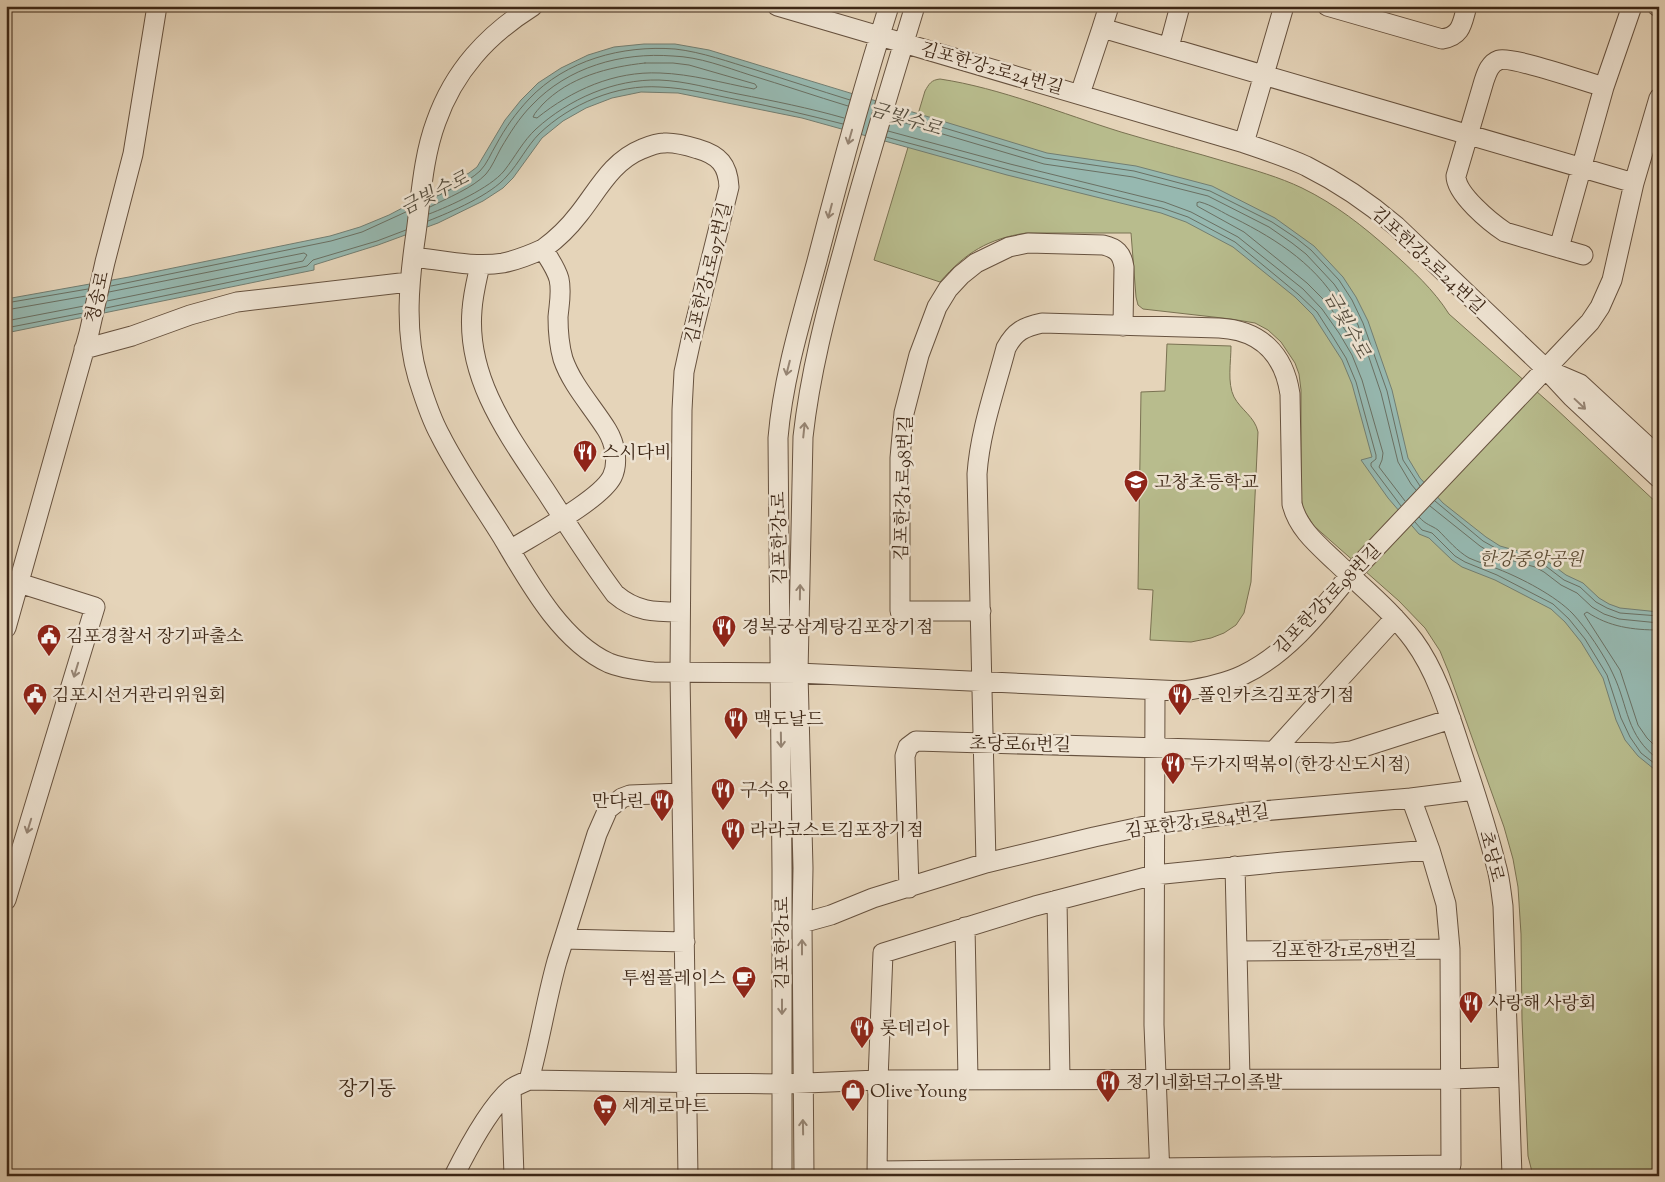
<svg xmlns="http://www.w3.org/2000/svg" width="1665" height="1182" font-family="'Sorts Mill Goudy','Noto Serif KR',serif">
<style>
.green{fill:#b8bc8d;stroke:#7a7252}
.water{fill:#96b8b0;stroke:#727e72}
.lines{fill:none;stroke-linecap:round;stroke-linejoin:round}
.shore{stroke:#6a7063;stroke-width:1}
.minor-casing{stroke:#67523f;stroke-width:21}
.minor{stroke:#eee3d2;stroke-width:19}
.oneway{stroke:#968574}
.labels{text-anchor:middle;stroke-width:5;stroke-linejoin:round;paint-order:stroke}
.street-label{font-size:18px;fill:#3d2716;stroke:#eee3d2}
.poi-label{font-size:18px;fill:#3d2716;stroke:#eee3d2;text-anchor:start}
.park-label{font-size:18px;font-style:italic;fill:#5c4c34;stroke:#eee3d2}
.water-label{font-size:19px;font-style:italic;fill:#534b3c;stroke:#eee3d2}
.quarter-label{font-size:20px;fill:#3d2716;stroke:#eee3d2}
</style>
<rect width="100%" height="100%" fill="#e5d4b9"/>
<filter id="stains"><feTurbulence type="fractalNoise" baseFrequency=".004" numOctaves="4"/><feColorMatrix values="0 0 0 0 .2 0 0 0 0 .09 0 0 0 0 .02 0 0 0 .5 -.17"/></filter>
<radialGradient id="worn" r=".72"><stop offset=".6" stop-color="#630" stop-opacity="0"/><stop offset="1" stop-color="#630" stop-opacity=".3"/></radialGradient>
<path class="green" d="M940,79C1000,88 1063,114 1121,132C1157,143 1194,152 1230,163C1254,170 1279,177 1302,188C1335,204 1363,226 1391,251C1412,270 1434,290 1449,314L1553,406L1659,505V1176H1533L1528,1156L1522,1020L1521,934L1518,887L1513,859L1504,827L1449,673L1440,651L1425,628L1399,601L1314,526L1303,509L1301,497V390L1299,374L1295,363L1281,342L1268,330L1255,323L1231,319L1143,309L1138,305L1136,297L1131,233H1026C988,239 966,252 940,282L874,260L925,91C929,84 931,80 940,79Z
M1167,344L1231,346C1231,362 1227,383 1234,397C1241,410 1255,417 1258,432L1251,582L1244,613L1236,625L1224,633L1211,638L1191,642L1150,640L1153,590L1138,589L1141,392L1165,391Z"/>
<path class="water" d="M644,44H675L709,50L1047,153L1136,166L1212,186L1275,218L1314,246L1343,277L1356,297L1368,321L1392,390L1408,458L1420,478L1443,503L1486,537L1500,546L1539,557L1550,563L1566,575L1583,583L1599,598L1609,604L1620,608L1659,612V773L1638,756L1625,740L1616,720L1603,678L1581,642L1565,622L1551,609L1495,580L1462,567L1452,560L1429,538L1419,534L1388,498L1361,460L1372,457L1352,384L1342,360L1313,315L1295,297L1233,247L1186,222L1161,213L1007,175L802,118L678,93L641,92L612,98L586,108L563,121L542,138L513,178L503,188L483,201L438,223L378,245L314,265V270L6,333V299L129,277L330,236L360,227L389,215L469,173L477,167L505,120L521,100L538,83L561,68L588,55L614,47Z"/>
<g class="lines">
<path class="shore" d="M645,63H673L689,65L755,84L757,87L754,89C723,83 691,74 660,73C614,71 572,90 537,118L533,117C535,112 539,109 542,105C569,77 608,67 645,63Z
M894,113L1045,158L1134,171L1210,191L1272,222L1296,238L1311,250L1339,280L1352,300L1363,323L1387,391L1403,460L1420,486
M892,119L1044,164L1133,177L1208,196L1269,227L1292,243L1306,254L1334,284L1347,303L1358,325L1381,393L1398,462L1411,484L1416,490
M888,131L1010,164L1164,202L1191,212L1238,237L1303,289L1322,309L1339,333L1352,355L1362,380L1383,453L1382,460L1379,467L1405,501
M886,137L1009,170L1162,208L1188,217L1235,242L1298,294L1317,312L1333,337L1346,358L1356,382L1376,455V459L1371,463V466L1401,506
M431,199C447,191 467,183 480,171C487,164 491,153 496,145C505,128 516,113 529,99C566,60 622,45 675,49C702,52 729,62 756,70C787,80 818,90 850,100
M1200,202C1212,205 1223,213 1234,218C1278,240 1320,267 1343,312C1346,319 1351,326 1351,333H1347L1328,304L1307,283L1244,232L1197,206V203Z
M430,207C447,198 473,188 486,174C492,167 496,157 501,148C510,133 519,118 532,105C568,67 621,52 673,56C700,57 725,67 750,75C783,85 815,96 848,106
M429,214C450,206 490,188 504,171C515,157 523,141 536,129C569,99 614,79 659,80C686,81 712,89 738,94C774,101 809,108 844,118
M428,221C451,212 491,195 507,176C519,163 527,146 539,134C570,104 617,84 660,87C687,88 713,95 739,100C774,107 808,115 843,124
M111,286L331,241L362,232L408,211
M107,301L303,261L307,255L304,253L109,292
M6,303L88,289
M106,308L307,266L313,260L377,241L406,230
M6,310L86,296
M6,321L84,306
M6,328L83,313
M1435,501L1483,541L1499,550L1537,561L1547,567L1564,580L1580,587L1596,602L1607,608L1620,613L1659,616
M1430,506L1480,546L1496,556L1535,567L1544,572L1561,585L1577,593L1592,607L1604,614L1619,619L1659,623
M1419,517C1426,525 1431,525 1438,530C1448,540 1457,551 1469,558C1478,562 1488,565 1498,569C1521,578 1556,596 1573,614C1586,628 1605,656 1613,674C1629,707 1625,735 1659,760
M1415,522L1422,530L1432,533L1455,556L1465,562L1497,575L1553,604L1569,619L1585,639L1607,675L1621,718L1630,737L1641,753L1659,767
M1659,630C1633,630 1609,627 1587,612L1584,614L1620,670L1638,725L1647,738L1659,750"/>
<defs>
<path id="minor" d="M533,6C487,35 454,71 436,122C423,157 421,197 416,233C409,281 404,331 418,378C424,397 430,417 440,435C458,471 482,504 503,538C529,582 561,641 609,663C623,669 638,670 653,672L798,673L1183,691C1203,688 1224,684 1243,675C1287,654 1319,613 1350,575L1590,322L1600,307L1612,280L1634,183L1659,98
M777,6L1244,143C1265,150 1286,157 1306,166C1338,182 1369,203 1396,226L1546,369L1572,397L1659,478
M1109,6L1102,28L1634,183
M1327,6L1442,39C1462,36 1462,23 1467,6
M1657,6L1659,7
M1169,47L1180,6
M1604,87L1559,248L1505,232C1490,222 1456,194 1456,176L1484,81C1487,72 1490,63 1499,60C1512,56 1586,82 1604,87L1632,6
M1080,94L1102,28
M1244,143L1284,6
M1559,248L1583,255
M543,249C557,239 569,227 579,214C598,190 612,161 642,149C649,146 657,143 664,143C675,142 688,146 698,149C719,155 728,165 729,187L691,340L684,372L682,410L680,673L688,1176
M413,257C441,260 475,268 503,263C517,260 530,255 543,249C549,259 556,268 559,279C562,292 559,305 558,317C558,331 559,345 563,359C572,385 592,406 607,430C615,443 619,463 612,477C600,500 534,535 510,550
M480,265C477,279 473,294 472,310C466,380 510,437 547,493C569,527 591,562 615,594C636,612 654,612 680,612
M84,349L132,336L190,315L237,302L409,282
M1552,372L1580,384L1659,457
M981,611H900V458L904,413L919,355L937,307L948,289L961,275L976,263L1009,247L1028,243L1103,245C1116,248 1122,253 1124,267L1123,326
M6,628L89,333L105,262L133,154L157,6
M1155,690L1154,1025L1160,1176
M1274,751L1395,618
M986,863L977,474C980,431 995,390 1006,348C1015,331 1024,327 1042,323L1219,328C1260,330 1284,354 1290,394L1292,504C1298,529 1318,545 1337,563C1363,588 1393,612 1414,641C1438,674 1450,717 1463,756C1475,792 1487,828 1496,865C1500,878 1501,892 1503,906L1512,1176
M1235,866L1240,1079
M909,888L905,756L908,747L916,741L1334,753L1351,751L1451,719
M6,900L95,607L19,583
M1057,900L1060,1079
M802,923L831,915L873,898L986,863L1094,837L1154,824L1251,812L1411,798
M965,927L968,1079
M564,939L685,942
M1238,951L1450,949
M529,1080C540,1041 546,1000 557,961L597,834L608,809L622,798L630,795L682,793
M511,1089L514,1176
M877,1171L1451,1165L1450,949L1446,904L1430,850L1411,798L1474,790
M454,1176C467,1150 489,1108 511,1089C516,1085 523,1083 529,1080L782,1084L878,1080L1451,1079L1508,1077
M782,1176V869L778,438C783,378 801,320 817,261C839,176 862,91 889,6
M804,1176L802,923L803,868L798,673L803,437C810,374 826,312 843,251C865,169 890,88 915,6
M877,1176L878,1080L883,953L1035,906L1154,875L1283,862L1430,850"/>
</defs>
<use href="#minor" class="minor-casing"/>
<use href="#minor" class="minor"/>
</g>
<defs><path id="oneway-shaft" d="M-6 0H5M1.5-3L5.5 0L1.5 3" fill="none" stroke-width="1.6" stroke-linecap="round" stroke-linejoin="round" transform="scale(1.25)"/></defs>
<g class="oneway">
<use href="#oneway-shaft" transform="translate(850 137) rotate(106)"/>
<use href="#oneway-shaft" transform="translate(830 211) rotate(105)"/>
<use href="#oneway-shaft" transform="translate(788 368) rotate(104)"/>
<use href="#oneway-shaft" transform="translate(1580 404) rotate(43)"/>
<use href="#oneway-shaft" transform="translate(804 430) rotate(-84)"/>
<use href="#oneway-shaft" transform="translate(800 592) rotate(-89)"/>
<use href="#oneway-shaft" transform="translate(76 670) rotate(107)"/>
<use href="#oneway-shaft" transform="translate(781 740) rotate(89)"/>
<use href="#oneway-shaft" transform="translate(29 826) rotate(107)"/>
<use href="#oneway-shaft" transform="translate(802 947) rotate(-90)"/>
<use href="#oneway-shaft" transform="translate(782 1007) rotate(90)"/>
<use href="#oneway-shaft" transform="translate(803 1127) rotate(-91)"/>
</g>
<defs>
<symbol id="restaurant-pin" viewBox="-11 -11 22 30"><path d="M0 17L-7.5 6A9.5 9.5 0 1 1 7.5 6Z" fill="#8f2418" stroke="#eee3d2"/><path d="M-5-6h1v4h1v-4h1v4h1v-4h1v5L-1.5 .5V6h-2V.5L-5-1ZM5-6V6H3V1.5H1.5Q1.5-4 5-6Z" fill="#fff"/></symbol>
<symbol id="school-pin" viewBox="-11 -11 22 30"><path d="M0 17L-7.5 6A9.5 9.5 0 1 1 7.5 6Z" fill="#8f2418" stroke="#eee3d2"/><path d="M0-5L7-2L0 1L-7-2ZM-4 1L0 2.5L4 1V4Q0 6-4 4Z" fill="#fff"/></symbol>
<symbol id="civic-pin" viewBox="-11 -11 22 30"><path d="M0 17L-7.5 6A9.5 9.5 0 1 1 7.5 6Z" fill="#8f2418" stroke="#eee3d2"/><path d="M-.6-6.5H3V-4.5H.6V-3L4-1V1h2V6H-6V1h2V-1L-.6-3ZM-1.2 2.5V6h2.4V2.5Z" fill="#fff"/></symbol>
<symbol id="cafe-pin" viewBox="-11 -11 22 30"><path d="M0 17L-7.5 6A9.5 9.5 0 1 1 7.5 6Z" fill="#8f2418" stroke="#eee3d2"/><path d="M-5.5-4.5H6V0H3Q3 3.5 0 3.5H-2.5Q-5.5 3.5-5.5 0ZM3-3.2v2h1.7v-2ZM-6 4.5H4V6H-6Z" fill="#fff"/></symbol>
<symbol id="shop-pin" viewBox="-11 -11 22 30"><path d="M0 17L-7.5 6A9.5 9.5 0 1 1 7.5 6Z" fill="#8f2418" stroke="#eee3d2"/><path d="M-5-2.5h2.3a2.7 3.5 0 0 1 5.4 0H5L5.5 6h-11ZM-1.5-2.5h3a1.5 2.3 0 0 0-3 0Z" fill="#fff"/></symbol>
<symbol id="supermarket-pin" viewBox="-11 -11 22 30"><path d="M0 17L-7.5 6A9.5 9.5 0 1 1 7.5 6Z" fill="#8f2418" stroke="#eee3d2"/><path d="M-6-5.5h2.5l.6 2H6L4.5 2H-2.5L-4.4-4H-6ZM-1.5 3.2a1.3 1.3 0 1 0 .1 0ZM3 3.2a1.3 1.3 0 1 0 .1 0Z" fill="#fff"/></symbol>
</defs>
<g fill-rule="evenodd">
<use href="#restaurant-pin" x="571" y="438" width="28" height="38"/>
<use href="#school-pin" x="1122" y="468" width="28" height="38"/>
<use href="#restaurant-pin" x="710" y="613" width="28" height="38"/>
<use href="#civic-pin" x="35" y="622" width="28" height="38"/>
<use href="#civic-pin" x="21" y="681" width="28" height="38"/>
<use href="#restaurant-pin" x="1166" y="681" width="28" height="38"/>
<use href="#restaurant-pin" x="722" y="705" width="28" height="38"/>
<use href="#restaurant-pin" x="1159" y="750" width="28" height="38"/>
<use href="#restaurant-pin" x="709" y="776" width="28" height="38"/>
<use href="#restaurant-pin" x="648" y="787" width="28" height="38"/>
<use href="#restaurant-pin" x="719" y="816" width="28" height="38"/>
<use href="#cafe-pin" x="730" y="964" width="28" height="38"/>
<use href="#restaurant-pin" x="1457" y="989" width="28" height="38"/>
<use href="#restaurant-pin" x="848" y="1014" width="28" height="38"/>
<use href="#restaurant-pin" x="1094" y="1068" width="28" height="38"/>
<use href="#shop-pin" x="839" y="1077" width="28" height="38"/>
<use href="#supermarket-pin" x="591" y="1092" width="28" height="38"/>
</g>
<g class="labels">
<g class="street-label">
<text transform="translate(992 68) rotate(16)" y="6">김포한강2로24번길</text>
<text transform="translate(1428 260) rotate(43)" y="6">김포한강2로24번길</text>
<text transform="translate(708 273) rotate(-76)" y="6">김포한강1로97번길</text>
<text transform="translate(97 297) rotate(-77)" y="6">청송로</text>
<text transform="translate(903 488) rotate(-88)" y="6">김포한강1로98번길</text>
<text transform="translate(779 538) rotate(-91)" y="6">김포한강1로</text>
<text transform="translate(1327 599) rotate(-46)" y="6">김포한강1로98번길</text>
<text transform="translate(1020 744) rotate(1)" y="6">초당로61번길</text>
<text transform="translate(1197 821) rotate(-8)" y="6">김포한강1로84번길</text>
<text transform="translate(1492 856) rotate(76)" y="6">초당로</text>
<text transform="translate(782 943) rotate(-90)" y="6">김포한강1로</text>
<text x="1344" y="956">김포한강1로78번길</text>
</g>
<g class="poi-label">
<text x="602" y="458">스시다비</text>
<text x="1154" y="488">고창초등학교</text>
<text x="742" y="633">경복궁삼계탕김포장기점</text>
<text x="66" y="642">김포경찰서 장기파출소</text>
<text x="52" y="701">김포시선거관리위원회</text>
<text x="1198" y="701">폴인카츠김포장기점</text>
<text x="754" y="725">맥도날드</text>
<text x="1190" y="770">두가지떡볶이(한강신도시점)</text>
<text x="740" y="796">구수옥</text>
<text x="644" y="807" text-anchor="end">만다린</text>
<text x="750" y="836">라라코스트김포장기점</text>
<text x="726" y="984" text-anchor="end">투썸플레이스</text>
<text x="1488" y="1009">사랑해 사랑회</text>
<text x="880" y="1034">롯데리아</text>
<text x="1126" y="1088">정기네화덕구이족발</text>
<text x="870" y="1097">Olive Young</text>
<text x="622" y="1112">세계로마트</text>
</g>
<g class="park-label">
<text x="1531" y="565">한강중앙공원</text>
</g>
<g class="water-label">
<text transform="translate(906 118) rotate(17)" y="7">금빛수로</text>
<text transform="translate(434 192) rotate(-27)" y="7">금빛수로</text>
<text transform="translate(1348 324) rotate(61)" y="7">금빛수로</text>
</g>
<g class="quarter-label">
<text x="367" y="1095">장기동</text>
</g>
</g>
<rect width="1665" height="1182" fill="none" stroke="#e5d4b9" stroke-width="25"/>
<rect x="8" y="8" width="1650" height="1167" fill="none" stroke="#3d2716" stroke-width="2.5"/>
<rect x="12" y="12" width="1640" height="1157" fill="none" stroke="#3d2716"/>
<rect width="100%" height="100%" filter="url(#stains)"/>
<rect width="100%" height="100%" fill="url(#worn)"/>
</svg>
